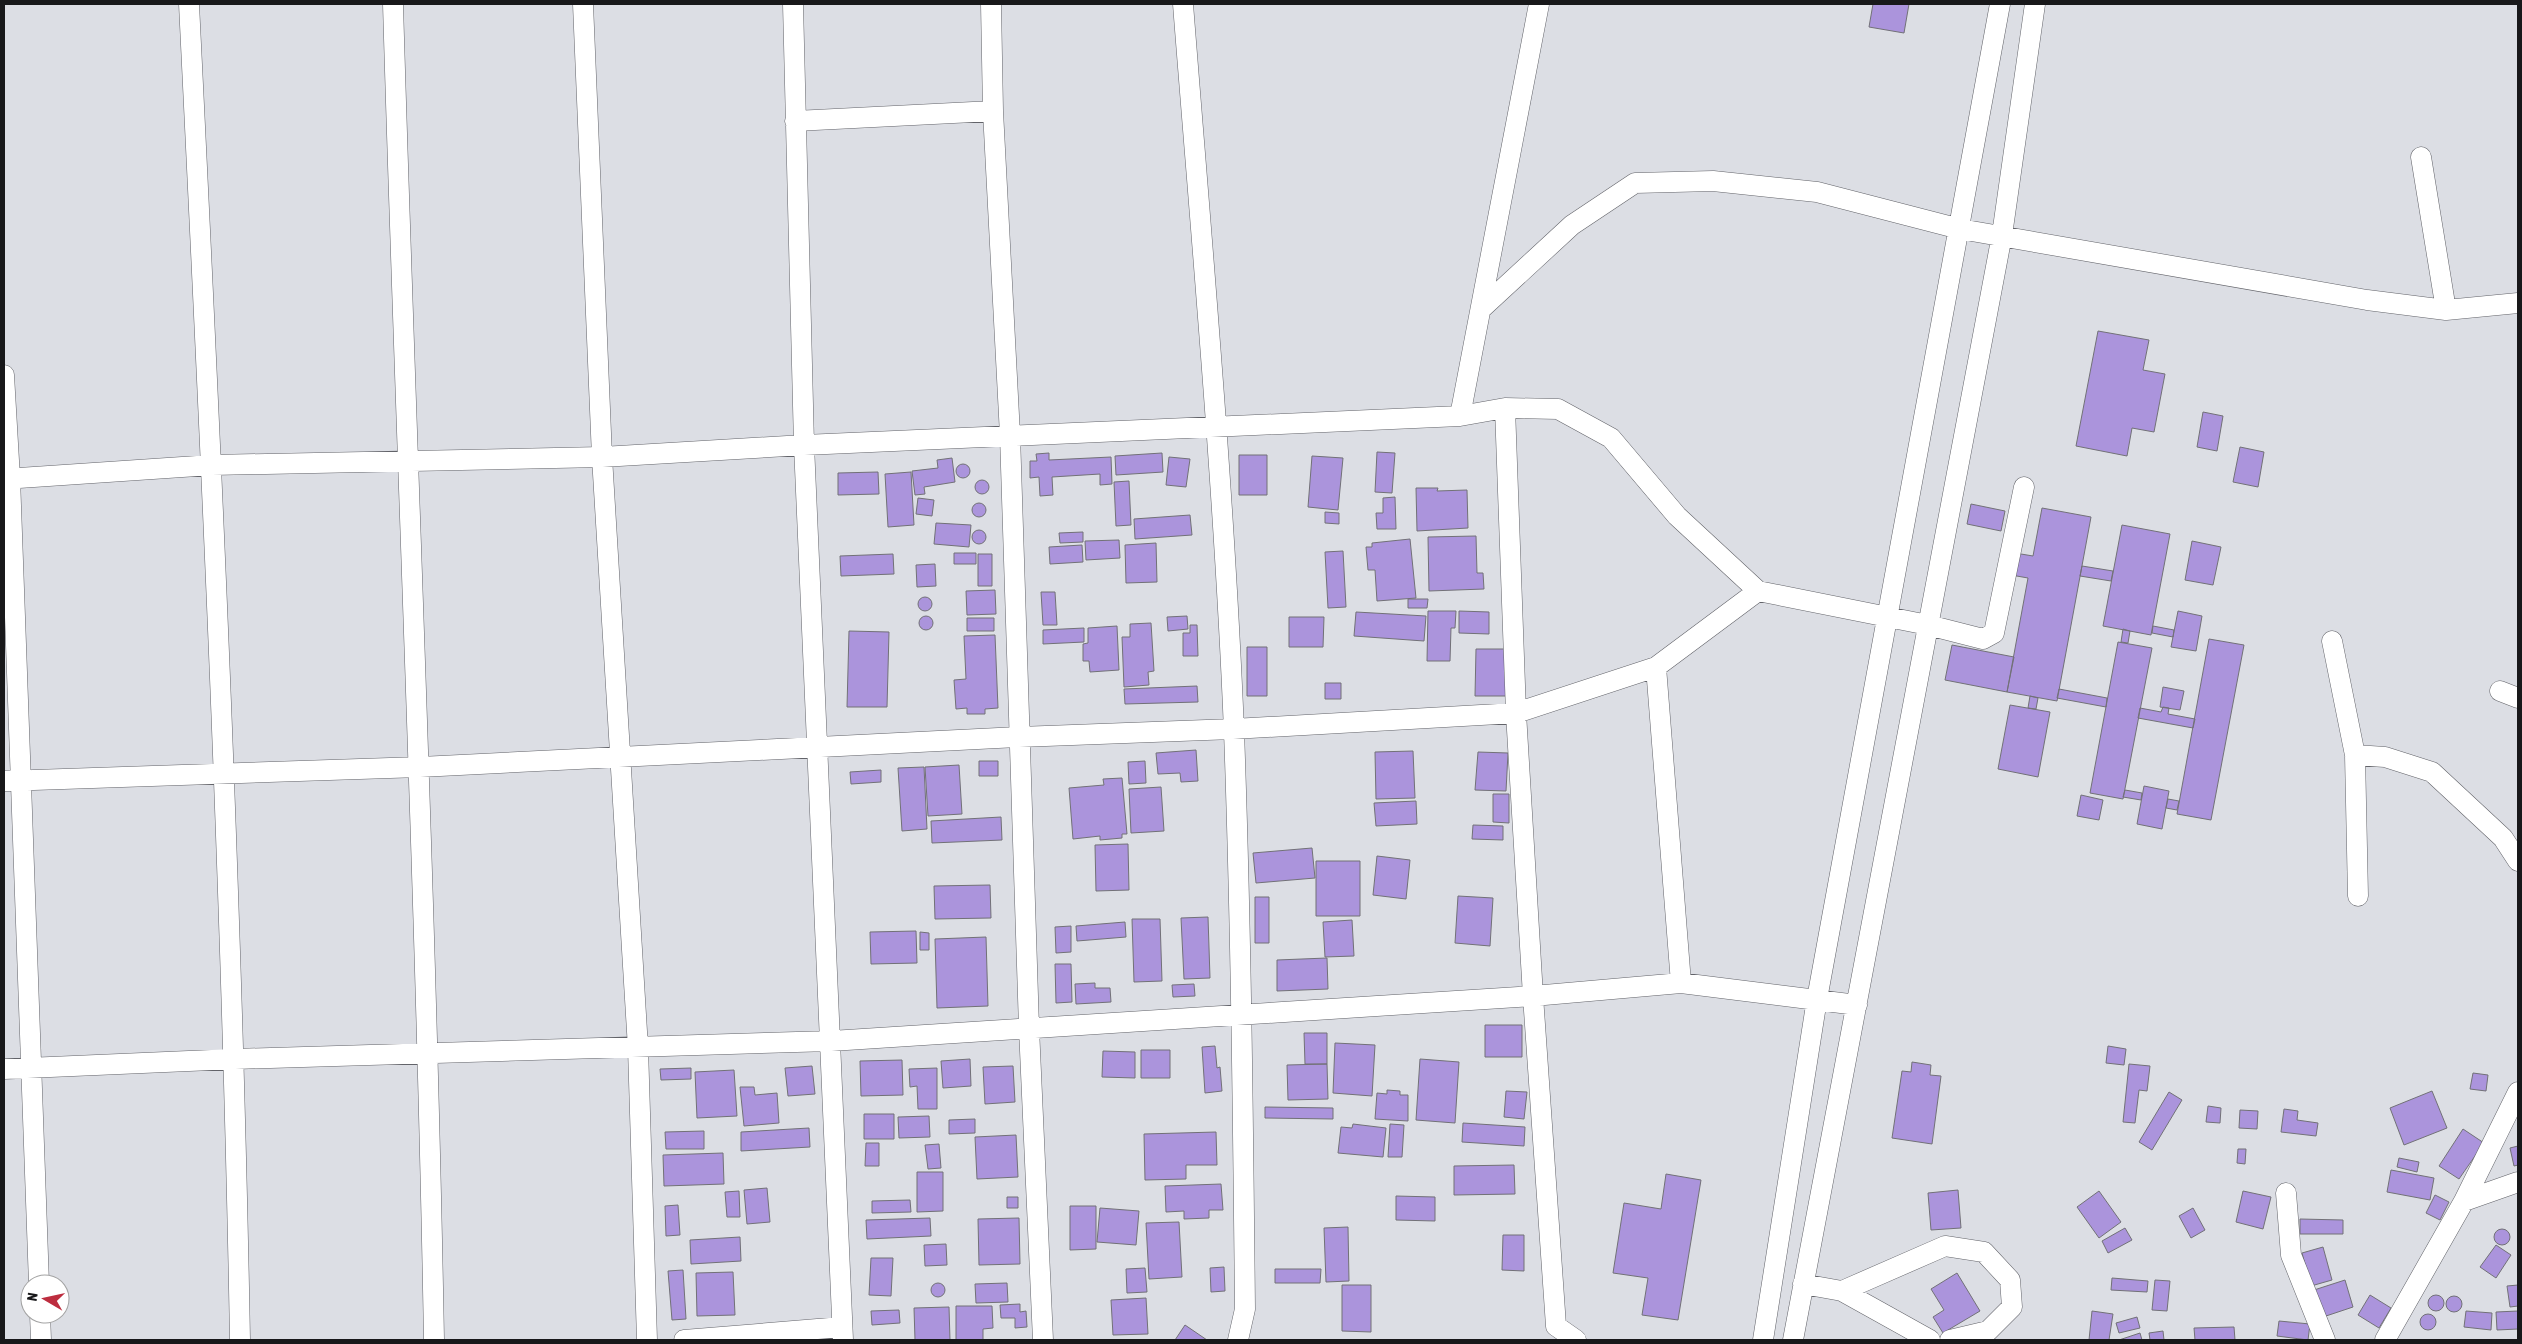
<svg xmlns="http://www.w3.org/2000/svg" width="2522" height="1344" font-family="'Asap Condensed',sans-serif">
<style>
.building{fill:#ab94dc;stroke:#727177}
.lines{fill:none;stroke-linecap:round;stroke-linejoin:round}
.minor-casing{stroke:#626369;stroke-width:21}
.minor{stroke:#fff;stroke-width:20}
</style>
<rect width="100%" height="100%" fill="#dcdee4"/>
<path class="building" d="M1873,4H1909L1904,33L1869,27Z
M2098,331L2149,340L2143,370L2165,374L2154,432L2132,428L2127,456L2076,446Z
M2203,412L2223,416L2217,451L2197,447Z
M2240,447L2264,452L2258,487L2233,482Z
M1377,452L1395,453L1392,493L1375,492Z
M1049,453V460L1111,457L1112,484L1100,485V474L1052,477L1053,495L1040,496L1039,477L1030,478V461H1037L1036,454Z
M1162,453L1163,472L1116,475L1115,456Z
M1239,455H1267V495H1239Z
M1312,456L1343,458L1338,510L1308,507Z
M1169,457L1190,459L1186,487L1166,485Z
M952,458L955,482L924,487L925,494L915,495L912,471L938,468L937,460Z
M956 471a7 7 0 1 1 14 0a7 7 0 1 1-14 0Z
M878,472L879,494L838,495V473Z
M911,472L914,525L888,527L885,474Z
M975 487a7 7 0 1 1 14 0a7 7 0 1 1-14 0Z
M1129,481L1131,525L1116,526L1114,482Z
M1416,488H1438L1437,491L1467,490L1468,528L1417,531Z
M1395,497L1396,529H1377L1376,513H1383V498Z
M918,498L934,500L932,516L916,514Z
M972 510a7 7 0 1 1 14 0a7 7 0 1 1-14 0Z
M1971,504L2005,511L2001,531L1967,524Z
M2042,508L2091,517L2057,701L2007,692L2028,578L2011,575L2015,553L2033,556Z
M1325,512L1339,513V524L1325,523Z
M1190,515L1192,535L1135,539L1134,519Z
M936,523L971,525L969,547L934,544Z
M2122,525L2170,534L2151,635L2103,626Z
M972 537a7 7 0 1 1 14 0a7 7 0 1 1-14 0Z
M1083,532V542L1060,543L1059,533Z
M1476,536L1477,573H1483L1484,589L1429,591L1428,537Z
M1410,539L1416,598L1377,601L1375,570H1368L1366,547H1372V543Z
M1119,540L1120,558L1086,560L1085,541Z
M2192,541L2221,547L2213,585L2185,580Z
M1156,543L1157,582L1126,583L1125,545Z
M1082,545L1083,562L1050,564L1049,547Z
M1343,551L1346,607L1328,608L1325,552Z
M954,553H976V564H954Z
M893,554L894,574L841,576L840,556Z
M978,554H992V586H978Z
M935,564L936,586L917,587L916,565Z
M2082,566L2113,571L2111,581L2080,576Z
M995,590L996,614L967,615L966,591Z
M1041,592H1055L1057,625H1043Z
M918 604a7 7 0 1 1 14 0a7 7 0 1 1-14 0Z
M1408,599H1428L1427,608H1408Z
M1428,611H1456L1455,628H1451L1450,661H1427Z
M1459,611L1489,612V634L1459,633Z
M2178,611L2202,616L2196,651L2171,647Z
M1356,612L1426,616L1424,641L1354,636Z
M919 623a7 7 0 1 1 14 0a7 7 0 1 1-14 0Z
M1187,616L1188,629L1168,631L1167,617Z
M1289,617H1324L1323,647H1289Z
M967,618H994V631H967Z
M1151,623L1154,671L1148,672L1149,685L1124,687L1122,637H1130V624Z
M1190,625H1197L1198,656H1183V633H1190Z
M1117,626L1119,670L1090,672L1089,661H1083V644L1088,643V628Z
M2153,626L2174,630L2173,637L2152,633Z
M1084,628V642L1043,644V630Z
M2123,629L2130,631L2128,643L2121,642Z
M849,631L889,632L887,707H847Z
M995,635L998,708L985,709V714H967V708L956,709L954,680L966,679L964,636Z
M2209,639L2244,645L2211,820L2177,814Z
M2118,642L2152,648L2123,799L2090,793Z
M1952,645L2014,657L2007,692L1945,680Z
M1247,647H1267V696H1247Z
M1476,649H1507V696H1475Z
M1325,683H1341V699H1325Z
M1197,686L1198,702L1125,704L1124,689Z
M2163,687L2184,691L2180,710L2160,707Z
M2059,689L2107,698L2106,707L2057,698Z
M2030,696L2038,698L2036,709L2028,708Z
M2010,705L2050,712L2038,777L1998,769Z
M2163,707L2169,708L2168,714L2195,719L2193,728L2138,718L2140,708L2161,712Z
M1196,750L1198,781L1181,782L1180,773L1158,774L1156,753Z
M1413,751L1415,798L1376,799L1375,752Z
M1478,752L1508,753L1506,791L1475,790Z
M979,761H998V776H979Z
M1145,761L1146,783L1129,784L1128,762Z
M959,765L962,814L928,816L925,767Z
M924,767L927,829L902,831L898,768Z
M881,770V782L851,784L850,772Z
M1122,778L1127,834H1122V838L1100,840V836L1073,839L1069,788L1104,785L1103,779Z
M2144,786L2169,791L2162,829L2137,824Z
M1161,787L1164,831L1131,833L1129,789Z
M2125,790L2142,793L2141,800L2123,797Z
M1493,794H1509V823L1493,822Z
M2081,795L2103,800L2099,820L2077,816Z
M2168,799L2179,801L2177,810L2166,808Z
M1416,801L1417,824L1376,826L1374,803Z
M1001,817L1002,840L932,843L931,821Z
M1473,825L1503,826V840L1472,839Z
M1128,844L1129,890L1096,891L1095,845Z
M1312,848L1315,878L1256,883L1253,853Z
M1377,856L1410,860L1406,899L1373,895Z
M1316,861H1360V916H1316Z
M990,885L991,918L935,919L934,886Z
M1458,896L1493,898L1490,946L1455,943Z
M1255,897H1269V943H1255Z
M1208,917L1210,978L1184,979L1181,918Z
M1132,919H1160L1162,981L1134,982Z
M1352,920L1354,956L1325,957L1323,922Z
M1125,922L1126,937L1077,941L1076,926Z
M1071,926V952L1056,953L1055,927Z
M916,931L917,963L871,964L870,932Z
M920,932L929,933V950H920Z
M986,937L988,1006L937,1008L935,939Z
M1327,958L1328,989L1277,991V960Z
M1055,964H1071L1072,1002L1056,1003Z
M1095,983V988H1110L1111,1002L1076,1004L1075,984Z
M1194,984L1195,996L1173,997L1172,985Z
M1485,1025H1522V1057H1485Z
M1304,1033H1327V1064H1305Z
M1335,1043L1375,1045L1372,1096L1333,1093Z
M1215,1046L1217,1068L1220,1067L1222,1091L1205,1093L1202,1047Z
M2108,1046L2126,1049L2124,1065L2106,1063Z
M1141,1050H1170V1078H1141Z
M1103,1051L1135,1052V1078L1102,1077Z
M970,1059L971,1086L943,1088L941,1061Z
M1420,1059L1459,1062L1455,1123L1416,1120Z
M902,1060L903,1095L861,1096L860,1061Z
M1912,1062L1931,1065L1930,1075L1941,1076L1932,1144L1892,1138L1902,1071L1911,1072Z
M1327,1064L1328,1099L1288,1100L1287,1065Z
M2129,1064L2150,1066L2147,1091L2139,1090L2135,1123L2123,1122Z
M812,1066L815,1094L788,1096L785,1068Z
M1013,1066L1015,1102L985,1104L983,1067Z
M691,1068V1079L661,1080L660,1069Z
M937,1068V1109H918L917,1086L910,1087L909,1069Z
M734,1070L737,1116L697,1118L695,1072Z
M2473,1073L2488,1075L2486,1091L2470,1089Z
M740,1087H754L755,1095L777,1093L779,1123L744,1126Z
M1387,1090L1400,1091V1095H1408V1121L1375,1119L1377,1093L1387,1094Z
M1506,1091L1527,1092L1524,1119L1504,1117Z
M2432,1091L2447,1128L2404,1145L2390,1108Z
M2169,1092L2182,1100L2152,1150L2139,1142Z
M2208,1106L2221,1108L2220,1123L2206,1122Z
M1265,1107L1333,1108V1119L1265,1118Z
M2284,1109L2298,1111L2297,1120L2318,1123L2316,1136L2281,1132Z
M2240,1110L2258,1111L2257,1129L2239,1128Z
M864,1114H894V1139H864Z
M929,1116L930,1137L899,1138L898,1117Z
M975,1119V1133L949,1134V1120Z
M1463,1123L1525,1127L1524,1146L1462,1142Z
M1353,1124L1386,1128L1383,1157L1338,1153L1341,1127L1352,1128Z
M1390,1124L1404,1125L1402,1157H1388Z
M809,1128L810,1147L741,1151V1132Z
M2463,1129L2484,1143L2459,1179L2439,1166Z
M704,1131V1149H666L665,1132Z
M1216,1132L1217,1165H1186V1179L1145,1180L1144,1134Z
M1016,1135L1018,1177L977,1179L975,1137Z
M866,1143H879V1166H865Z
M939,1144L941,1168L928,1169L925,1145Z
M2518,1146V1165L2514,1166L2510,1148Z
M2238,1149H2246L2245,1164L2237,1163Z
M723,1153L724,1184L664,1186L663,1155Z
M2399,1158L2419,1162L2417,1172L2397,1167Z
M1514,1165L1515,1194L1454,1195V1166Z
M2391,1170L2434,1178L2430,1200L2387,1192Z
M917,1172H943V1211L917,1212Z
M1666,1174L1701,1180L1678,1320L1642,1315L1648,1278L1613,1273L1624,1203L1661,1209Z
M1221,1184L1223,1210H1209V1218L1184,1219V1211L1166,1212L1165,1186Z
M767,1188L770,1222L747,1224L744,1190Z
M1958,1190L1961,1228L1931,1230L1928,1193Z
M739,1191L740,1217H727L725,1192Z
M2099,1191L2121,1222L2099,1238L2077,1207Z
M2243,1191L2271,1197L2263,1229L2236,1222Z
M2435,1195L2449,1202L2440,1220L2426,1213Z
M1396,1196L1435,1197V1221L1396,1220Z
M1007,1197H1018V1208H1007Z
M910,1200L911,1212L872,1213V1201Z
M678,1205L680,1235L666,1236L665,1206Z
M1070,1206H1096V1249L1070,1250Z
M1100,1208L1139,1211L1136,1245L1097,1242Z
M2193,1208L2205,1230L2191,1238L2179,1216Z
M930,1218L931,1236L867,1239L866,1220Z
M1019,1218L1020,1264L979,1265L978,1219Z
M2300,1219L2343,1220V1234H2300Z
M1179,1222L1182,1277L1149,1279L1146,1223Z
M1348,1227L1349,1281L1326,1282L1324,1228Z
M2125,1228L2132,1240L2108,1253L2102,1241Z
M2494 1237a8 8 0 1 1 16 0a8 8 0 1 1-16 0Z
M1503,1235H1524V1271L1502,1270Z
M740,1237L741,1261L691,1264L690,1240Z
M946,1244L947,1265L925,1266L924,1245Z
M2496,1245L2511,1255L2496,1278L2480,1267Z
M2323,1247L2332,1280L2311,1286L2302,1253Z
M871,1258H893L891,1296L869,1295Z
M1224,1267L1225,1291L1211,1292L1210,1268Z
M1145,1268L1147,1292L1127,1293L1126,1269Z
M1275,1269H1321L1320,1283H1275Z
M683,1270L686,1319L672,1320L668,1271Z
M733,1272L735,1315L697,1316L696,1273Z
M1957,1273L1980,1311L1943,1333L1933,1317L1944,1310L1931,1289Z
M2112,1278L2148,1281L2147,1292L2111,1290Z
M2155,1280L2170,1281L2167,1311L2152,1310Z
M2345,1280L2353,1307L2320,1318L2311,1291Z
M931 1290a7 7 0 1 1 14 0a7 7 0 1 1-14 0Z
M1007,1283L1008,1302L976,1303L975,1284Z
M1342,1285H1371V1332L1342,1331Z
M2518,1285V1306L2510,1307L2507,1286Z
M2428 1303a8 8 0 1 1 16 0a8 8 0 1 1-16 0Z
M2370,1295L2391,1308L2379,1328L2358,1315Z
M2446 1304a8 8 0 1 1 16 0a8 8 0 1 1-16 0Z
M1146,1298L1148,1334L1113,1335L1111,1300Z
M1020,1304V1312L1026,1311L1027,1327L1015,1328V1318H1001L1000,1305Z
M956,1306H992L993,1328L983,1329V1340H956Z
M949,1307L950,1340H915L914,1308Z
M899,1310L900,1323L872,1325L871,1311Z
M2092,1311L2113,1314L2109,1340H2089Z
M2466,1311L2492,1313L2491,1330L2464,1327Z
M2518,1311V1329L2497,1330L2496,1312Z
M2420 1322a8 8 0 1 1 16 0a8 8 0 1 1-16 0Z
M2137,1317L2140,1328L2119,1333L2116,1323Z
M2279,1321L2310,1324L2308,1340L2277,1336Z
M1185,1325L1207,1340H1175Z
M2234,1327L2235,1340H2195L2194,1328Z
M2163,1331L2164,1340H2150L2149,1333Z
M2140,1333L2142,1340H2119Z"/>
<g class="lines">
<defs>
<path id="minor" d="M189,4C211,449 232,894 240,1340
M393,4C406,449 426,895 434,1340
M583,4L602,457L638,1048L647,1340
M793,4L804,445L843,1340
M991,4L993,111L1010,435L1029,1028L1043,1340
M1183,4C1202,246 1224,488 1234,731C1241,924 1243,1116 1245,1309L1238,1340
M795,121L993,111
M2421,157L2446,310
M1481,309L1572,225L1635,183L1713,181L1817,192L1960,229L2367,300L2446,310L2518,303
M4,375L10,478L39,1284
M1505,408L1516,713L1533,996L1556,1326L1576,1340
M1460,416L1539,4
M4,479L212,465L602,457L804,445L1460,416L1505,408L1558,409L1611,438L1677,516L1758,591
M2332,641L2355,755L2385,757L2432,772L2503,838L2518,861
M1656,667L1681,983
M2500,691L2518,698
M2355,755L2358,896
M4,781L420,767L1019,737L1233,729L1516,713L1656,667L1758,591L1928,625L1983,639L1994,633L2024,487
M4,1069L235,1059L831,1041L1533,996L1681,983L1857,1005
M2286,1193L2291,1255L2325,1340
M2464,1201L2518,1182
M1803,1284L1842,1291L1930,1340
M1842,1291L1945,1246L1984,1252L2010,1280L2012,1307L1988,1331L1950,1340
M40,1314L41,1340
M684,1340L842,1327
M1763,1340L1817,999L2000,4
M1793,1340L2002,235L2035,4
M2385,1340L2464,1201L2518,1092"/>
</defs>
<use href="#minor" class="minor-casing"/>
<use href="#minor" class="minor"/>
</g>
<rect width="2522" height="1344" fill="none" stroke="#18181a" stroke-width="10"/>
<g transform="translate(45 1299) rotate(279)"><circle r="24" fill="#ffffff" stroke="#a3a3a3"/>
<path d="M0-4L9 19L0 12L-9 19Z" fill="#bd2d3f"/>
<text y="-8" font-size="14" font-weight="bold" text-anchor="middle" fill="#18181a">N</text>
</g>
</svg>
